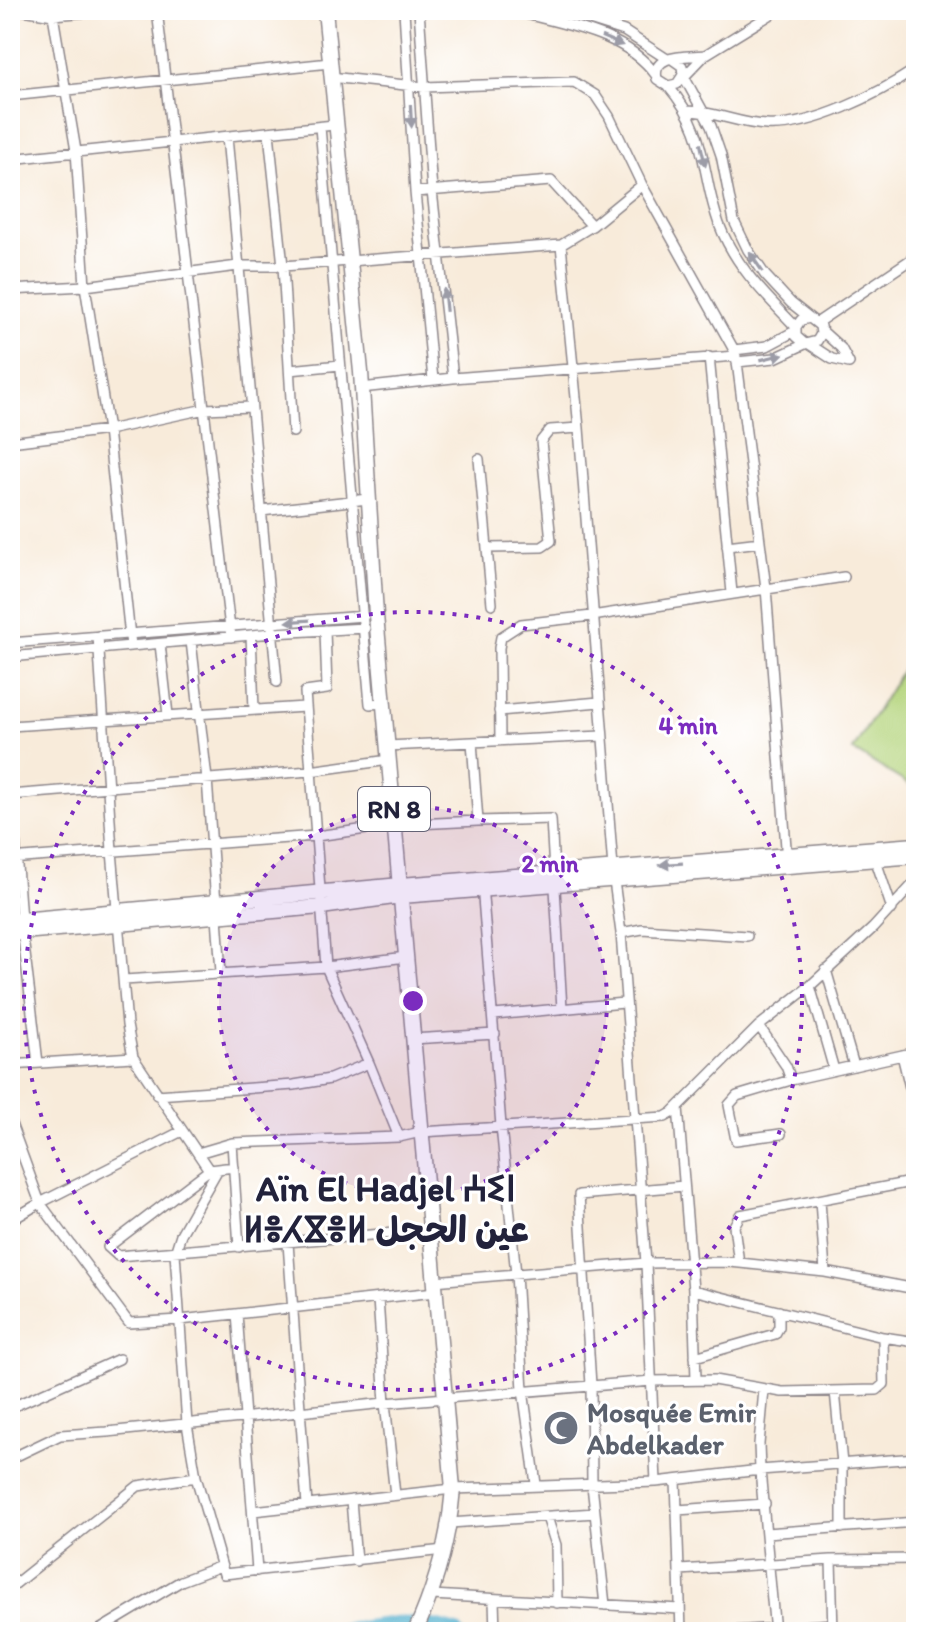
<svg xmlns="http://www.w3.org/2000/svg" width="926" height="1642" font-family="Itim,'Playpen Sans Arabic','Noto Sans Tifinagh',sans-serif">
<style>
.green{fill:#b4d47c;stroke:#6b7b5c;stroke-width:2}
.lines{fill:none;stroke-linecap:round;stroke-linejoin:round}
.river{stroke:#4daecc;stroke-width:14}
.street-casing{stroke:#8d868a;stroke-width:12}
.secondary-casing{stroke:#8d868a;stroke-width:17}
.primary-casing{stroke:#8d868a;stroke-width:17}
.street{stroke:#fff;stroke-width:9}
.secondary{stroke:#fff;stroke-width:14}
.primary{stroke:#fff;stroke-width:14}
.oneway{fill:#9c9ca7}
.ring{fill:none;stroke:#7b2cbf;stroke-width:4;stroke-dasharray:4 8}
.labels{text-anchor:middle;stroke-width:6;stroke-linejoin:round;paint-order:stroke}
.shield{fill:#fff;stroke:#646476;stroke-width:2}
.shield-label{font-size:26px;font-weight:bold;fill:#22223b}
.worship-label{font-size:28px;font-weight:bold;fill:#5b616d;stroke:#fff;text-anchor:start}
.district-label{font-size:36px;font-weight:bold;fill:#22223b;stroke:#fff}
.centre{fill:#7b2cbf;stroke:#fff;stroke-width:4}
.ring-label{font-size:24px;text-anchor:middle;font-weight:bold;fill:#7b2cbf;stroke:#fff;stroke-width:6;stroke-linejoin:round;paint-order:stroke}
</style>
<rect width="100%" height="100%" fill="#fff"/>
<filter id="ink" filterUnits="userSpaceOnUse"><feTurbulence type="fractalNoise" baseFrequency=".0125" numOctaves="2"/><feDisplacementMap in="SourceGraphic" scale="16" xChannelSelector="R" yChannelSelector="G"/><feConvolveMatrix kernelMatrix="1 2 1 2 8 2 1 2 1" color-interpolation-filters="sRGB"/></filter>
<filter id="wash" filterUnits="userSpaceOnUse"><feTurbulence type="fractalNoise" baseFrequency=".006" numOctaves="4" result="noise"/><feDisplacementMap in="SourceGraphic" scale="32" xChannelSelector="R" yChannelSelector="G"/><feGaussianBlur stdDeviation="1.8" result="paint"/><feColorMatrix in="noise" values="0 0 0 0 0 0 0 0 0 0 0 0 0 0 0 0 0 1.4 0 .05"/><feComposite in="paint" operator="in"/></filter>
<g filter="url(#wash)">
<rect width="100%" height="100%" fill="#f8ebda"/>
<path class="green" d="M916,647V789L853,750Z"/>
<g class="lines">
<path class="river" d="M336,1632C378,1624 416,1618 457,1632"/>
</g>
</g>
<g filter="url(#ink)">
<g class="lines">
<defs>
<path id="street" d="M23,10L53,15L112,10
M157,10L231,637
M404,10L415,192L433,380
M419,10L432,191L453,378
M511,10C560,24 624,31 656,75
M558,10L624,31L667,59
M53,15L76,151L85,286L108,430L131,646
M705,55L778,10
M672,59L682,66L683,75L677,84L668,86L657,79C651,53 687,57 705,55L681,80
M683,75L711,126L721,155L734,221L748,250L765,275L791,303L820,326L821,334L817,341L805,344L796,336V327L801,320L810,318
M330,77L424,87L574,82L595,95L609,116L642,185L734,350L737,362L766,588L787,860
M668,86C709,133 700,171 719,224C735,266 765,295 796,327
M10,96L330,63
M687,111C714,111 739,124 766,125C812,128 878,94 916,69
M320,127L370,704L384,703
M269,133L283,266L293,432
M227,137L277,682
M10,159L334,125
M415,192L551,181L592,226
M561,245L579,428L614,881L621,933L646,1263L656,1482
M10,290L85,286L238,266H283L561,245L592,226L642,185
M818,322L916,256
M809,344L832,359L849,363L841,348L821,330
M734,350L767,346L795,331
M709,357L732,593
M737,362L775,358L805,344
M290,370L340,365
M361,388L453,378L736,356
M10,442L108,430L205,409L251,407
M479,459L492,604
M261,511L368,499
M727,546L760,542
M488,548L542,547L551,541L541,441L550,430L579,428
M325,630L327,689L305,692L326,967L369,1063L399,1137
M251,635L254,709
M98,636L112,851L127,1025L133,1057L209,1170L234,1167
M191,641L207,779L221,972
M10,643L364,616
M160,644L168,715
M10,657L273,633L365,628
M499,711L599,702
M10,726L305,707
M500,741L499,648L501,637L521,624L592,616L844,577
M387,746L602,736
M10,771L21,920L38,1063
M10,795L310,771L389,760
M478,821L551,819L562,1009
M874,855L892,909
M10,859L316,836L396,825L478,821L472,742
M482,885L501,1126L516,1274L523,1390L536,1484
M621,933L642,929L747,936
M826,970L854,1066
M124,980L326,967L406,957
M810,986L834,1070
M494,1015L624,1003
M759,1026L786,1066L791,1080L916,1052
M412,1039L495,1034
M902,1055L916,1112
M10,1065L133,1057
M157,1095L294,1085L330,1079L369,1063
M678,1107L693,1290L696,1379
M10,1121L40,1203L129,1323L180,1320L435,1292
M781,1134L736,1140L729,1105L737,1096L791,1080
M232,1143L239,1247
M198,1153L232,1143L399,1137L421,1132L665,1117L672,1113L759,1026L810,986L873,928L916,881
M218,1169L181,1234L175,1253L187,1424L196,1477L224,1574L444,1550
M209,1170L108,1247L118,1256L430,1230
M820,1200L825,1272
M10,1221L40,1203L182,1131
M288,1243L307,1505
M739,1263L734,1226L740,1215L916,1181
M434,1281L646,1263L730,1262L825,1272L916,1289
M693,1290L883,1337L916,1342
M378,1299L385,1403L395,1495
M237,1314L257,1571
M695,1357L775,1334L779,1327V1311
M764,1390L759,1444L760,1470L775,1632
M835,1391L842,1464V1528
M10,1408L119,1359
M10,1459L60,1435L107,1432L385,1403L652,1381L714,1380L782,1392L877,1390L884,1384L883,1337
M676,1480L681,1632
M351,1500L356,1561
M677,1510L765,1504
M253,1511L453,1489L656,1482L760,1470L916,1458
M547,1517L556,1545L557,1603
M450,1523L595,1513
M766,1533L916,1522
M831,1560L833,1632
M680,1570L831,1560L916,1559
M10,1588L138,1486L196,1477
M432,1595L680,1609
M494,1600L495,1632
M605,1605L592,1485L591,1385L579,1195L684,1186
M96,1632L181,1581L221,1566
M719,1632L833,1624
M908,1632L916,1631"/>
<path id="secondary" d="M10,921L401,885L916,845
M10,933L321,907L401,896L916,856"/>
<path id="primary" d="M325,10L361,372L376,615L453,1489C449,1539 436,1586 415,1632"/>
</defs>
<use href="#street" class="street-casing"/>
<use href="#secondary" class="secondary-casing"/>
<use href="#primary" class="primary-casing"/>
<use href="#street" class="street"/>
<use href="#secondary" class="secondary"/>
<use href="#primary" class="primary"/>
</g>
<defs><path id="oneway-solid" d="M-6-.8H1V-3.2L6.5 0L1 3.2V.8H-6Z" transform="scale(2)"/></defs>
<g class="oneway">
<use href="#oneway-solid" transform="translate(612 41) rotate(23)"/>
<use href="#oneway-solid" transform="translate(411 116) rotate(87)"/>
<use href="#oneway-solid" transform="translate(703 155) rotate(77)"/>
<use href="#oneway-solid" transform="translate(756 262) rotate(-124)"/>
<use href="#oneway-solid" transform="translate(445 300) rotate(-96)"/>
<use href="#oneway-solid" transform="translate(772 357) rotate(-14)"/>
<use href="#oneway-solid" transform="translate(298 621) rotate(176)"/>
<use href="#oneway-solid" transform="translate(671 864) rotate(176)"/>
</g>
</g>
<circle cx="413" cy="1001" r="194" fill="#7b2cbf" fill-opacity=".12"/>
<g class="ring">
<circle cx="413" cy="1001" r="194"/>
<circle cx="413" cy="1001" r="389"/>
</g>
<defs>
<symbol id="mosque-disc" viewBox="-11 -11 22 22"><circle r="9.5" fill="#6b7280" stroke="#fff"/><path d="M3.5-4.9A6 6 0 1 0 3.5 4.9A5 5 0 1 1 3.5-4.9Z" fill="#fff"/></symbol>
</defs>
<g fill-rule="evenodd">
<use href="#mosque-disc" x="541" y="1408" width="40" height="40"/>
</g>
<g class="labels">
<rect class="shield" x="358" y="787" width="72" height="44" rx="6"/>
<g class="shield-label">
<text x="394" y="818">RN 8</text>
</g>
<g class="worship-label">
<text x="587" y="1422">Mosquée Emir<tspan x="587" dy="32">Abdelkader</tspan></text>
</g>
<g class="district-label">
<text x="386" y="1201">Aïn El Hadjel ⵄⵉⵏ<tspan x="386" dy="41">ⵍⴻⵃⴵⴻⵍ عين الحجل</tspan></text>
</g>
</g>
<circle cx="413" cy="1001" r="12" class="centre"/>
<g class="ring-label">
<text x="688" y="734">4 min</text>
<text x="550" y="872">2 min</text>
</g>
<rect width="926" height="1642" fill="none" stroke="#fff" stroke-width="40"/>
</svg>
